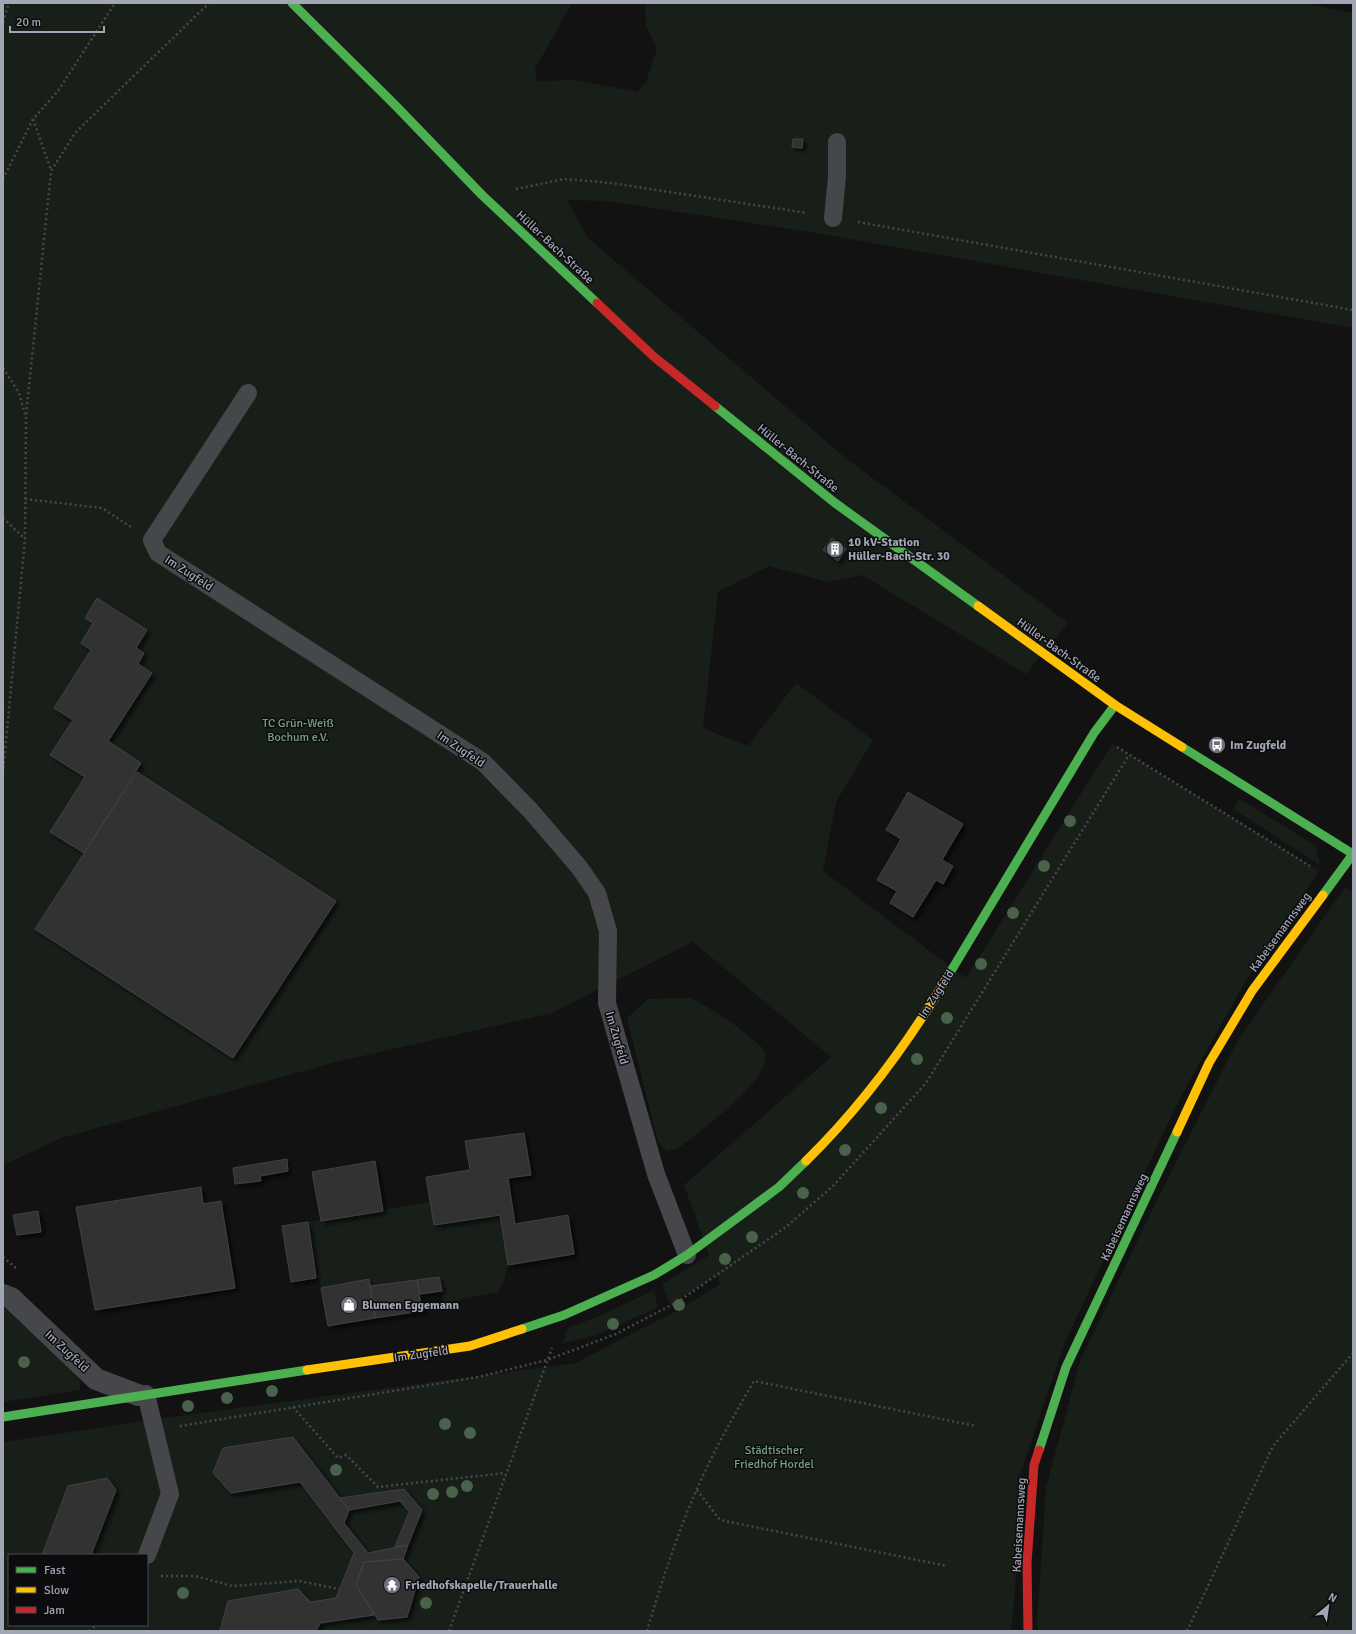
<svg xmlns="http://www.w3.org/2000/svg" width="1356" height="1634" font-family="Signika,sans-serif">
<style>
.green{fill:#181f19;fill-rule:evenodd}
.building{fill:#313133;stroke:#404246;filter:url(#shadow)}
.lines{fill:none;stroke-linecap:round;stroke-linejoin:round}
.path{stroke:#47484d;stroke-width:2.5;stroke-dasharray:2 3;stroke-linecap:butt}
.lane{stroke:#46474b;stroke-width:18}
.street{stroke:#46474b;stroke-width:22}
.fast{stroke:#4caf50;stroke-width:9}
.slow{stroke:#ffc107;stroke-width:9}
.jam{stroke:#c62828;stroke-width:9}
.tree{fill:#4a614c}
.labels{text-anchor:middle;stroke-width:3;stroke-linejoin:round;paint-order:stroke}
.street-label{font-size:12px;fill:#a1a6b4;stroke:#0c0c0e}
.poi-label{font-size:12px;font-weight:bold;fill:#a1a6b4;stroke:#0c0c0e;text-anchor:start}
.park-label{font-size:12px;fill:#77a17c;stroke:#0c0c0e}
</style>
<defs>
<filter id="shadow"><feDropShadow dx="3.5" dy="3.5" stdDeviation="2" flood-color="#0009"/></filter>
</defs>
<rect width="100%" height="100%" fill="#121212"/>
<path class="green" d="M3,3H572L535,69L537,81L576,80L637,92L646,82L657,49L646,26L645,3H1302L1353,13V328L816,233L607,201L567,200L588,238L847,459L1068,623L1026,674L862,575L827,582L769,566L718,592L703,728L748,746L796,683L873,740L836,802L823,871L966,978L1112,744L1319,871L1244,984L1178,1102L1065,1342L1020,1475L1015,1591L1011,1631H3V1442L178,1416L575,1363L678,1310L720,1284L717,1275L670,1305L662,1284L709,1255L684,1185L831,1057L693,942L552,1013L336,1062L61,1138L12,1161L3,1164ZM9,1555H147V1625H9Z
M1240,799L1316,846L1320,865L1233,809Z
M1345,887L1353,893V1631H1038L1037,1622L1046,1488L1080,1361L1157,1200L1238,1040Z
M691,998C713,1010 733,1022 752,1039C755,1042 761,1045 763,1049C781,1074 697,1133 679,1148L667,1151L658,1142L627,1018L648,999Z
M430,1202L434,1225L500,1215L508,1265L504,1280L498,1292L444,1303L438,1277L371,1289L369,1280L321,1288L318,1277L316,1278L308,1222Z
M654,1290L658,1307L597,1335L563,1343L568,1328L604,1314Z
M3,1307L76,1374L80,1381V1390L3,1402Z"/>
<path class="building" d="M793,139H803L802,148L792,147Z
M832,538L846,549L838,561L823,550Z
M97,598L147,630L136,648L144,653L138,664L152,673L108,741L141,763L84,853L50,832L85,777L50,755L73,720L54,708L91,650L81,643L93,623L85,618Z
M137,772L336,901L233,1058L35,929Z
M908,792L963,824L942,860L953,866L943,884L936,880L913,917L890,903L897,891L877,880L901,839L886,830Z
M524,1133L531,1175L508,1178L515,1224L568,1215L574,1254L508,1265L500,1215L434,1225L426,1177L470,1170L465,1141Z
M287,1159L288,1171L260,1176L261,1181L235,1184L233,1168Z
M375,1161L383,1211L321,1221L312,1172Z
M201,1187L203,1204L221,1201L235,1288L95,1310L76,1207Z
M38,1211L41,1232L17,1235L13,1215Z
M308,1222L316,1278L291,1282L282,1226Z
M439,1277L442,1291L420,1294L417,1280Z
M369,1279L375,1318L328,1326L321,1288Z
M417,1280L422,1311L375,1318L370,1286Z
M293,1437L349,1510L344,1523L368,1553L408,1545L403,1559L364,1562L356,1585L374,1615L320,1623L316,1631H220L228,1601L298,1589L311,1602L336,1598L354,1553L300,1482L231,1493L213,1473L223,1448Z
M107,1478L116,1490L91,1555H42L68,1486Z
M404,1489L422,1510L408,1545L395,1547L409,1512L400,1501L349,1510L340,1498Z
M403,1559L419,1577L407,1617L378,1620L356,1585L364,1562Z"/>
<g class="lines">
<path class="path" d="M3,22L9,3
M33,119L51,170
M3,179L33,119L58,91L115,3
M516,189L564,179L611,183L807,213
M858,222L1353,310
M3,368L19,393L25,414
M25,499L102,508L131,527
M3,518L25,539
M1117,747L1310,866
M3,773L25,539L26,416L51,171L75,133L209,3
M3,1257L17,1269
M293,1407L338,1458L346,1455L378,1487L505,1473
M180,1426L478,1377L547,1360L616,1334L679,1301L786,1227L833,1186L926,1083L1129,755
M697,1490L720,1520L947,1566
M161,1576H195L232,1586L299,1581L339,1589
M89,1631L96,1625
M449,1631L552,1348
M647,1631C665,1570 685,1510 714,1453C726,1429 740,1405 754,1381L976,1426
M1187,1631L1273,1446L1353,1353"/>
<path class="lane" d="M833,218L837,177V142
M248,393L152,540L158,553L483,762L530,810L579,867L597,893L608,931L607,1003L656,1174L687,1255
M146,1394L170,1494L147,1555"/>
<path class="street" d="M3,1295L11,1298L96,1379L138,1395"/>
<path class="fast" d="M292,3L394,104L482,195L597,303
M715,406L835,503L978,606
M1182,747L1353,854
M1323,895L1353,854
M945,981L1094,733L1115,705
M522,1329L564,1315L654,1275L687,1255L779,1187L806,1161
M3,1417L307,1370
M1039,1450L1066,1367L1177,1132"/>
<path class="slow" d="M978,606L1115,705L1182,747
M1177,1132L1209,1063L1252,991L1323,895
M806,1161C860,1108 906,1046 945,981
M307,1370L470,1346L522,1329"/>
<path class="jam" d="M597,303L653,356L715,406
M1028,1631L1027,1563L1034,1465L1039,1450"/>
</g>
<g class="tree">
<circle cx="1070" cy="821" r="6"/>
<circle cx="1044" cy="866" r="6"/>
<circle cx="1013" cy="913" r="6"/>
<circle cx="981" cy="964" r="6"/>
<circle cx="947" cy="1018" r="6"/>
<circle cx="917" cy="1059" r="6"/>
<circle cx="881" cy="1108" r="6"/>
<circle cx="845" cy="1150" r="6"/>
<circle cx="803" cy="1193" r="6"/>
<circle cx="752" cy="1237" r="6"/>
<circle cx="725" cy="1259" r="6"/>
<circle cx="679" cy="1305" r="6"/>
<circle cx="613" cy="1324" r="6"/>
<circle cx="24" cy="1362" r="6"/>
<circle cx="272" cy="1391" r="6"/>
<circle cx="227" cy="1398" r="6"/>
<circle cx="188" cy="1406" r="6"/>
<circle cx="445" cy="1424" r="6"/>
<circle cx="470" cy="1433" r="6"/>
<circle cx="336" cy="1470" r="6"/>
<circle cx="467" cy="1486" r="6"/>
<circle cx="452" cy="1492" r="6"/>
<circle cx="433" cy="1494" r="6"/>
<circle cx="183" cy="1593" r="6"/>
<circle cx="426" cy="1603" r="6"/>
</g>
<defs>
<symbol id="building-disc" viewBox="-11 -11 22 22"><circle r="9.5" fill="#6f727b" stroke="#0c0c0e"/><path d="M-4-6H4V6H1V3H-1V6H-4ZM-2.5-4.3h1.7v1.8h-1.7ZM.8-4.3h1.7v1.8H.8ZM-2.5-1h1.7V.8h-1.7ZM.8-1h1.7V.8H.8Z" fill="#fff"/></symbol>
<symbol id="bus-disc" viewBox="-11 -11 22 22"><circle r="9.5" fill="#6f727b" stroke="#0c0c0e"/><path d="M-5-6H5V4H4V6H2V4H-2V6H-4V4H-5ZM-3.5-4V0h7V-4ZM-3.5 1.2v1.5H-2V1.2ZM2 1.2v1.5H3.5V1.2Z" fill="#fff"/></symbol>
<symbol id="shop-disc" viewBox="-11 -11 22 22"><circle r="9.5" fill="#6f727b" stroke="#0c0c0e"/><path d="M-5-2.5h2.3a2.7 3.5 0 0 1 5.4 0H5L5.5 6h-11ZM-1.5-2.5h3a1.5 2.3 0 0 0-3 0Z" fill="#fff"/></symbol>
<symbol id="temple-disc" viewBox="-11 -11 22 22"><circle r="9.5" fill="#6f727b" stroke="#0c0c0e"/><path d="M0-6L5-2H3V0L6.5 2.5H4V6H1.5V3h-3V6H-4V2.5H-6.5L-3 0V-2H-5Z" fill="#fff"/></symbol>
</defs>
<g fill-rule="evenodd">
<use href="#building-disc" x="825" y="539" width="20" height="20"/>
<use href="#bus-disc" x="1207" y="735" width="20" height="20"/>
<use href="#shop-disc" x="339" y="1295" width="20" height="20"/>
<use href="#temple-disc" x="382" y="1575" width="20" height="20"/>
</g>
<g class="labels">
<g class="street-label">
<text transform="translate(555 247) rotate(43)" y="4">Hüller-Bach-Straße</text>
<text transform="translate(798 458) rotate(39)" y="4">Hüller-Bach-Straße</text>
<text transform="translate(189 573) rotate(33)" y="4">Im Zugfeld</text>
<text transform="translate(1059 650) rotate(36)" y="4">Hüller-Bach-Straße</text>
<text transform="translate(461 749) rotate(34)" y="4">Im Zugfeld</text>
<text transform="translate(1280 932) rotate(-54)" y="4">Kabeisemannsweg</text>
<text transform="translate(936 994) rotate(-57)" y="4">Im Zugfeld</text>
<text transform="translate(617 1038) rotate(74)" y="4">Im Zugfeld</text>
<text transform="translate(1124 1217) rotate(-65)" y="4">Kabeisemannsweg</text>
<text transform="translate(67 1351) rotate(43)" y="4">Im Zugfeld</text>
<text transform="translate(421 1354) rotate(-8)" y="4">Im Zugfeld</text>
<text transform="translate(1019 1525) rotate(-87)" y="4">Kabeisemannsweg</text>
</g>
<g class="poi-label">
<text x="848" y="546">10 kV-Station<tspan x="848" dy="14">Hüller-Bach-Str. 30</tspan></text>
<text x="1230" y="749">Im Zugfeld</text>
<text x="362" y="1309">Blumen Eggemann</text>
<text x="405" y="1589">Friedhofskapelle/Trauerhalle</text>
</g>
<g class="park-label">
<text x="298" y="727">TC Grün-Weiß<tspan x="298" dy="14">Bochum e.V.</tspan></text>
<text x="774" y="1454">Städtischer<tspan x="774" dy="14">Friedhof Hordel</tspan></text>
</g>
</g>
<rect width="1356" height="1634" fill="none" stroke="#a1a6b4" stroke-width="8"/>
<rect x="8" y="1554" width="140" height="72" fill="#0c0c0e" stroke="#484a50"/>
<rect x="16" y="1567" width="20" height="6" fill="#4caf50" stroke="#484a50"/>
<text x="44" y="1574" font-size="12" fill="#a1a6b4">Fast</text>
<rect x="16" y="1587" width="20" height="6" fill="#ffc107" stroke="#484a50"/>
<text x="44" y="1594" font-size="12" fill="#a1a6b4">Slow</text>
<rect x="16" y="1607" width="20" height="6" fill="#c62828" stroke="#484a50"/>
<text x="44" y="1614" font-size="12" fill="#a1a6b4">Jam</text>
<g transform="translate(1328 1606) rotate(29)" stroke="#0c0c0e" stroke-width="3" paint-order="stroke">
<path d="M0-3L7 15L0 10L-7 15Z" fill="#a1a6b4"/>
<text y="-6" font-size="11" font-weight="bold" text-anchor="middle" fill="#a1a6b4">N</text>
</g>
<path d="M10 26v6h94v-6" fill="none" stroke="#a1a6b4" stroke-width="2"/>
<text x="16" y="26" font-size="12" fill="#a1a6b4" stroke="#0c0c0e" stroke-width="3" paint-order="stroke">20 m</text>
</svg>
